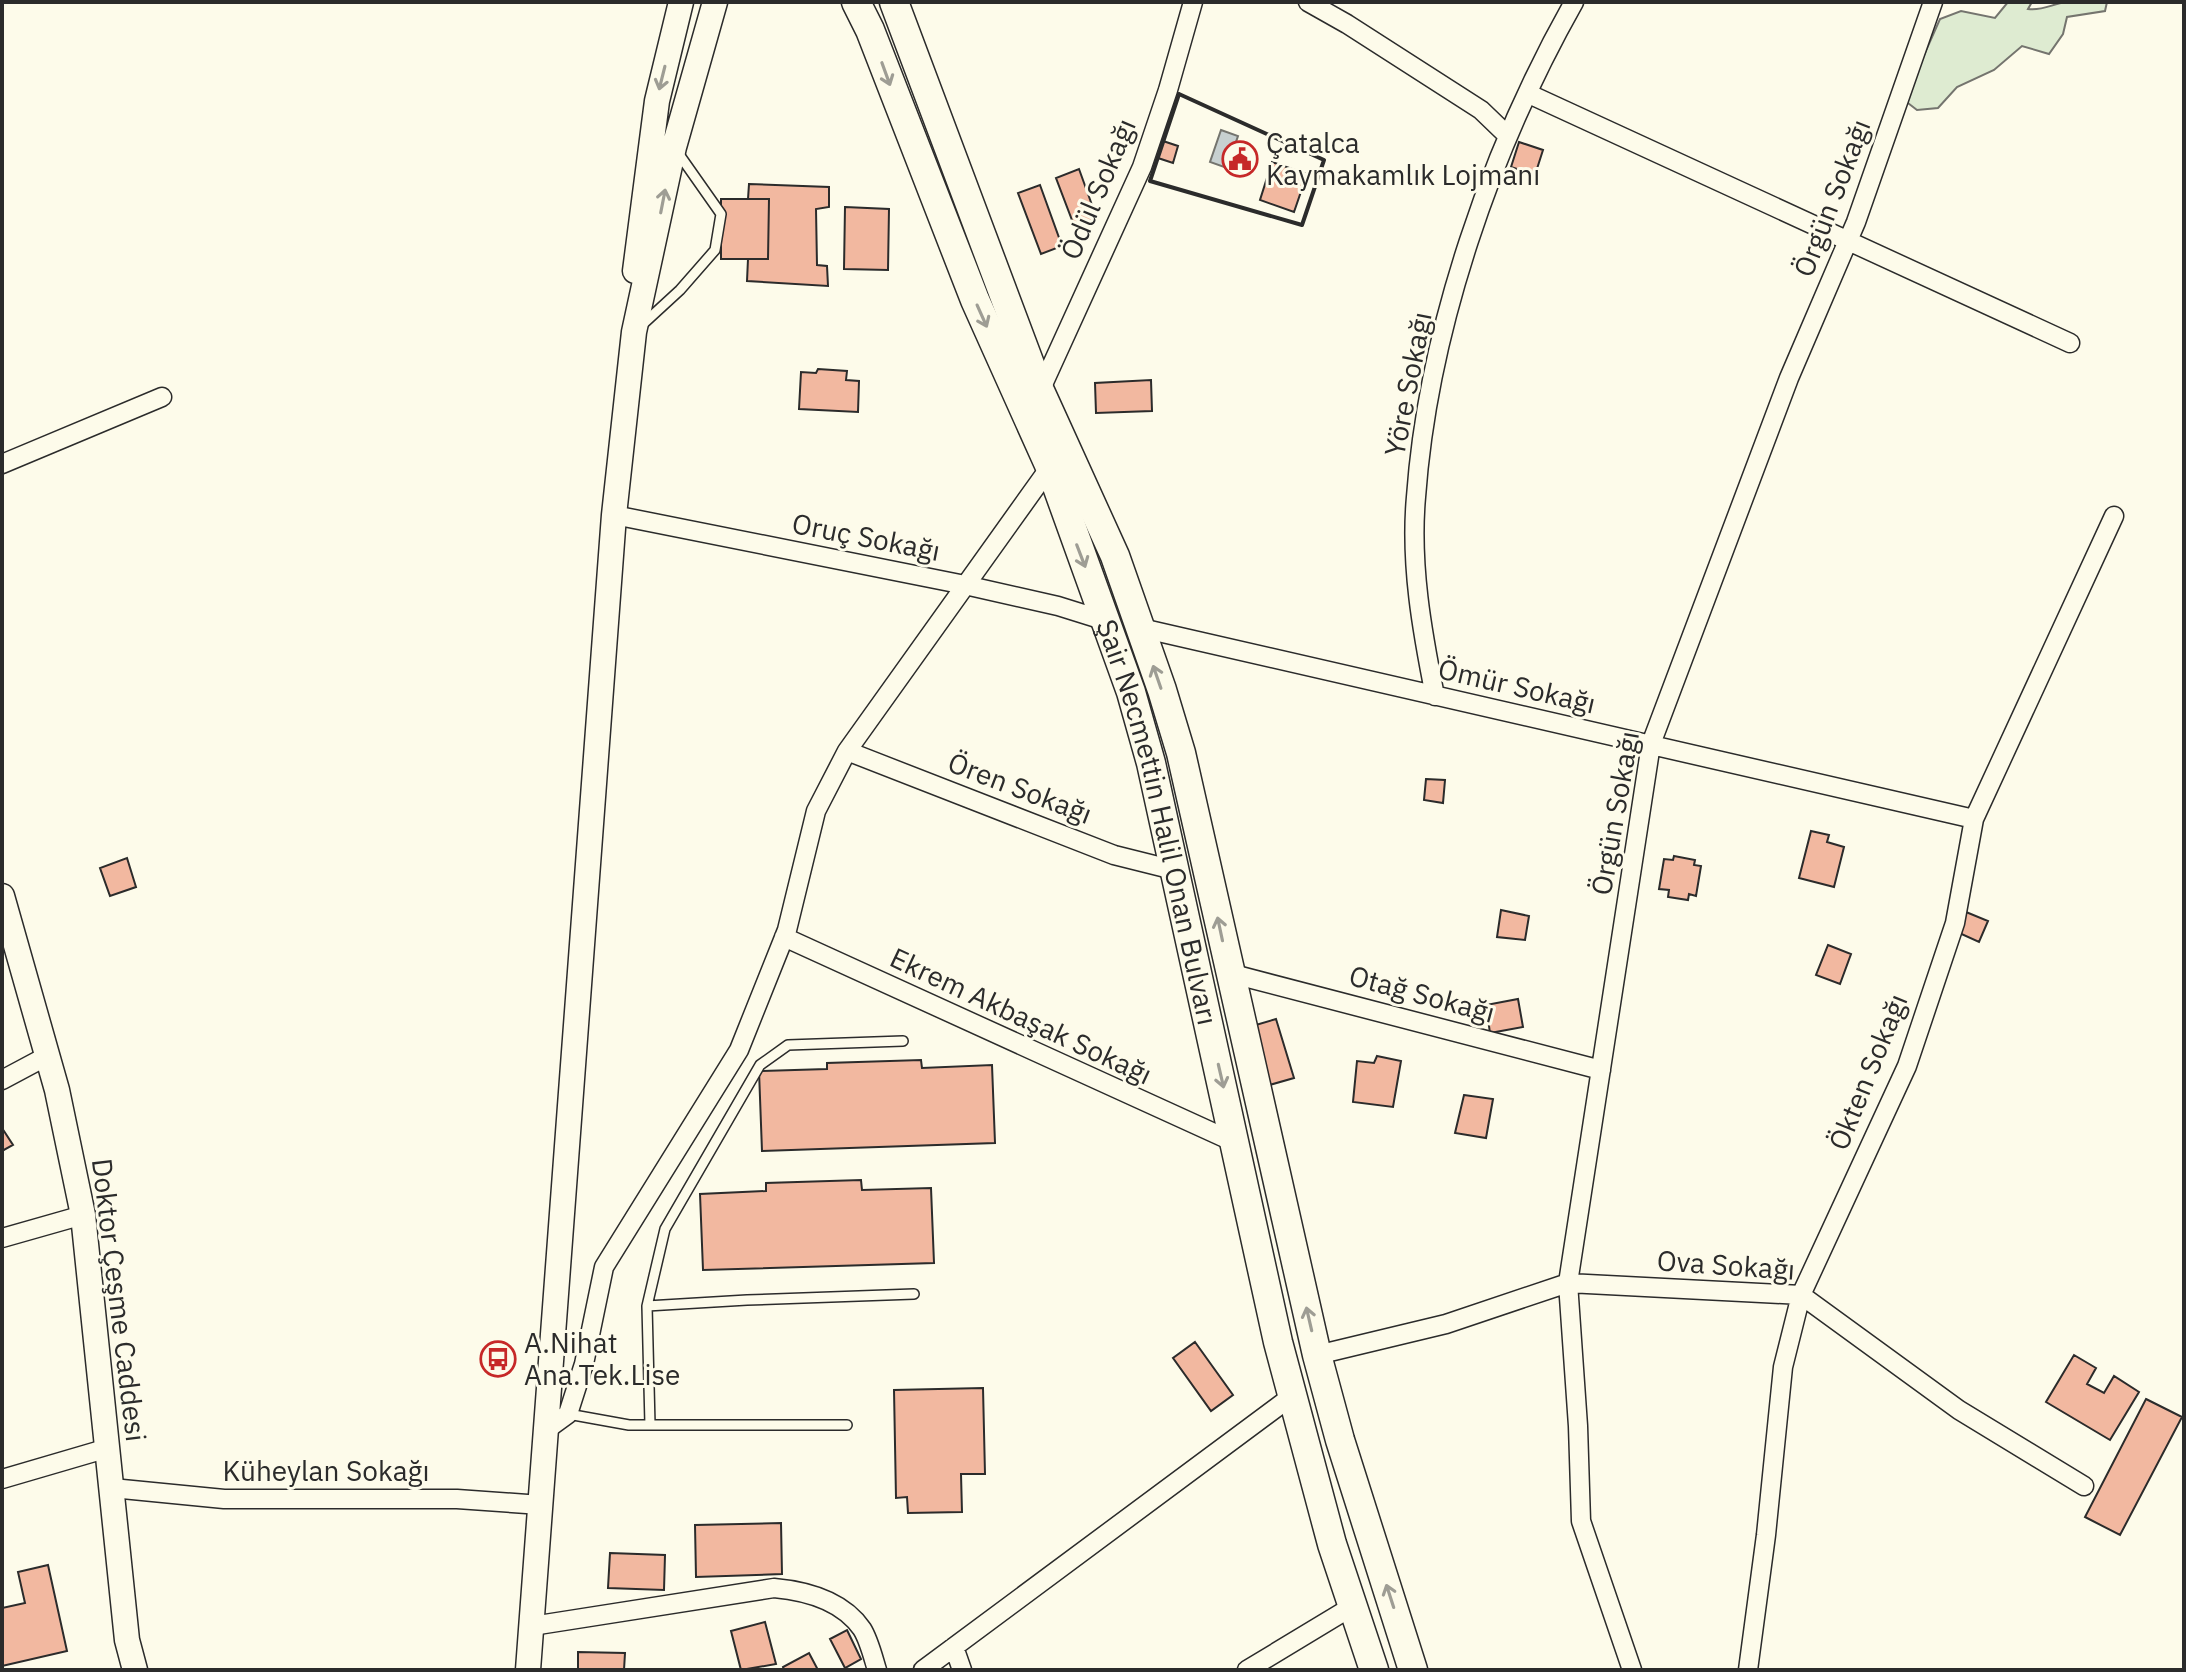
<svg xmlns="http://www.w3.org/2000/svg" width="2186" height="1672" font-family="'IBM Plex Sans',sans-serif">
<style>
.green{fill:#deebd1;stroke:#74746e;stroke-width:2}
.water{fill:#c7d0d0;stroke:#74746e;stroke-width:2}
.building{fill:#f2b8a0;stroke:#2b2b2b;stroke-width:2}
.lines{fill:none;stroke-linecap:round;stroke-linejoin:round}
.lane-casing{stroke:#2b2b2b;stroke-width:12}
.street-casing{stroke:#2b2b2b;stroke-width:21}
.secondary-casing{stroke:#2b2b2b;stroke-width:27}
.primary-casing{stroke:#2b2b2b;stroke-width:31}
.lane{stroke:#fdfbea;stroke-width:9}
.street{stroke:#fdfbea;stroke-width:18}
.secondary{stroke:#fdfbea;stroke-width:24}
.primary{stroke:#fdfbea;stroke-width:28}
.wall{stroke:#2b2b2b;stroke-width:4}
.oneway{stroke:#9e9d94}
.labels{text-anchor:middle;stroke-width:6;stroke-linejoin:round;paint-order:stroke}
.poi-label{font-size:28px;fill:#2b2b2b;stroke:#fdfbea;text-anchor:start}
.street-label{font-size:28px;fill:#2b2b2b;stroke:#fdfbea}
</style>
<rect width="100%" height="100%" fill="#fdfbea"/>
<path class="green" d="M2008,2H2032L2028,9C2043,11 2052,4 2066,2C2080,1 2094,2 2107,2L2105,11L2067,17L2063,34L2049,54L2022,46L1994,70L1957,87L1938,108L1917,110L1904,100L1940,19L1961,11L1995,18Z"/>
<path class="water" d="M1221,130L1238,136L1227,168L1210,162Z"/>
<path class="building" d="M1163,141L1178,146L1173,163L1158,158Z
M1519,142L1543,150L1535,175L1511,167Z
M1272,162L1307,174L1294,212L1260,200Z
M1079,169L1097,219L1075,228L1056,178Z
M749,184L829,187V207L816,209L817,265L827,266L828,286L747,281L748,259H768L769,199H748Z
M1040,185L1062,246L1041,254L1018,193Z
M721,199H769L768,259H721Z
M845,207L889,209L888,270L844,269Z
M818,369L847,371L846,380L859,381L858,412L799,409L801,372L816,373Z
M1151,380L1152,411L1096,413L1095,383Z
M1426,779L1445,780L1443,803L1424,800Z
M1811,831L1829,835L1827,842L1844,847L1834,887L1799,878Z
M1674,856L1695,860L1694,865L1701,866L1696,896L1689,894L1688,900L1668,897L1669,890L1659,889L1664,859L1673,860Z
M127,858L136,887L110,896L100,868Z
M1501,910L1529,916L1525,940L1497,937Z
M1966,912L1988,921L1979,942L1957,932Z
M1828,945L1851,954L1840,984L1816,975Z
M1518,999L1523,1027L1490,1033L1486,1005Z
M1276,1019L1294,1078L1266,1086L1249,1027Z
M1377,1056L1401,1061L1393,1107L1353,1102L1357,1061L1374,1063Z
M921,1060L922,1068L992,1065L995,1143L762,1151L759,1071L827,1069V1063Z
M1464,1095L1493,1099L1486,1138L1455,1133Z
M2,1128L13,1145L2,1151Z
M861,1180L862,1190L931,1188L934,1263L703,1270L700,1194L766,1191V1183Z
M1195,1342L1233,1395L1211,1411L1173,1358Z
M2074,1355L2096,1368L2087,1384L2104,1393L2114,1376L2139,1392L2110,1440L2046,1402Z
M983,1388L985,1474H961L962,1512L908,1513L907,1497L896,1498L894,1390Z
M2146,1399L2182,1417L2120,1535L2085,1517Z
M781,1523L782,1574L696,1577L695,1525Z
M610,1553L665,1555L664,1590L608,1588Z
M48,1565L67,1651L2,1666V1608L25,1603L18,1572Z
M765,1622L776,1664L741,1670L731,1631Z
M847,1630L861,1659L845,1668L830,1639Z
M578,1652L625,1653L624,1670H578Z
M809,1653L818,1670H784L783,1667Z"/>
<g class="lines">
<defs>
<path id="lane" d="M643,324L680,290L715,250L721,214L676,150
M647,1306L747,1300L914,1294
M568,1414L629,1425H847
M650,1425L647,1306L665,1229L760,1065L788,1045L903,1041"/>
<path id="street" d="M1308,2L1347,24L1481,110L1508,136
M1529,94L2070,343
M1040,391L1142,167L1168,90L1193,2
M2,464L162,397
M614,515L965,585L1058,606L1106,621
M1141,628L1974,819
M1435,696C1422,631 1410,564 1416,497C1428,330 1492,147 1574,2
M847,751L1114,855L1174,870
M784,937L1236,1143
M1229,973L1601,1070
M2,1080L47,1056
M2,1238L83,1215
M1317,1355L1446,1324L1568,1283L1801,1295L1959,1410L2084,1486
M546,1430L568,1414L584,1364L604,1267L739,1050L787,930L816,811L847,751L1050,467
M2,1479L108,1448
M112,1488L224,1499H457L541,1505
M532,1626L774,1588C807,1591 842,1600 862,1629C869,1640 873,1657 877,1670
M954,1647L962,1670
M923,1670L1292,1396
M1247,1670L1353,1606
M1632,1670L1581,1521L1578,1426L1568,1283L1651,744L1789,378L1856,222L1933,2
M1748,1670L1766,1535L1783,1367L1801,1295L1907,1066L1955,923L1974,819L2114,516"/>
<path id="secondary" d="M635,271L657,101L681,2
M2,896L57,1090L83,1215L127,1640L135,1670
M528,1670L614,515L634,332L674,147L715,2"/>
<g id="primary">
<path id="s1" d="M856,2L870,30L975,300L1050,467L1131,692L1151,763L1278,1342L1332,1544L1374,1670"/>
<path d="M894,2L1040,391L1115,556L1162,690L1181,753L1317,1355L1340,1440L1413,1670"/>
</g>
</defs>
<use href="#lane" class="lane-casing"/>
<use href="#street" class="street-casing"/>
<use href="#secondary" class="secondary-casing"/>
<use href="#primary" class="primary-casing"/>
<use href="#lane" class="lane"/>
<use href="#street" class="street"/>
<use href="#secondary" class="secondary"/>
<use href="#primary" class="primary"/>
<path class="wall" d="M1179,94L1324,160L1302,225L1150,181Z"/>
</g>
<defs><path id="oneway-shaft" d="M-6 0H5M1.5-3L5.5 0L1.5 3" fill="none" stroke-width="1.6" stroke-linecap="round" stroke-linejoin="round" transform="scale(2)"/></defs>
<g class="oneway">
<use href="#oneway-shaft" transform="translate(886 74) rotate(70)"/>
<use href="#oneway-shaft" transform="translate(662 78) rotate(104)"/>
<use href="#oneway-shaft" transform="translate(663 201) rotate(-79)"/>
<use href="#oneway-shaft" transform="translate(982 316) rotate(66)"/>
<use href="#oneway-shaft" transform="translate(1081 556) rotate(69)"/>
<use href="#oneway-shaft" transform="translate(1157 677) rotate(-109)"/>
<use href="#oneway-shaft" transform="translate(1220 929) rotate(-102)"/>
<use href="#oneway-shaft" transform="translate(1221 1076) rotate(77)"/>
<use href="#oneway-shaft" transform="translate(1309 1319) rotate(-103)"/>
<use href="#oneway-shaft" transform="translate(1390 1596) rotate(-108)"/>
</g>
<defs>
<symbol id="civic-ring" viewBox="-11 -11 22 22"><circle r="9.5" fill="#fdfbea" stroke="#c62828" stroke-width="1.5"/><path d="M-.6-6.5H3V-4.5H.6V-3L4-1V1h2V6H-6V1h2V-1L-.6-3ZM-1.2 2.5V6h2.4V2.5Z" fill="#c62828"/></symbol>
<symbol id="bus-ring" viewBox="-11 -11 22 22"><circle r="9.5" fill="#fdfbea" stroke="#c62828" stroke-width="1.5"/><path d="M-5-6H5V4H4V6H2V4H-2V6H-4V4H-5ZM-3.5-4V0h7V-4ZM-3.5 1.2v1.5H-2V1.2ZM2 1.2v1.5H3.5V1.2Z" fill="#c62828"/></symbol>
</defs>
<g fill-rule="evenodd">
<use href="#civic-ring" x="1220" y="139" width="40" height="40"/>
<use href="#bus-ring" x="478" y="1339" width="40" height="40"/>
</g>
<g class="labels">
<g class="poi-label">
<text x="1266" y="153">Çatalca<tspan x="1266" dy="32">Kaymakamlık Lojmanı</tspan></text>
<text x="524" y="1353">A.Nihat<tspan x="524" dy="32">Ana.Tek.Lise</tspan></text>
</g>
<g class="street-label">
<text transform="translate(1098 189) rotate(-67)" y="10">Ödül Sokağı</text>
<text transform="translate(1832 198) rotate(-69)" y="10">Örgün Sokağı</text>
<text transform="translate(1408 384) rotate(-79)" y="10">Yöre Sokağı</text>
<text transform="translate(866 537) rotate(11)" y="10">Oruç Sokağı</text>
<text transform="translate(1517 686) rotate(13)" y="10">Ömür Sokağı</text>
<text transform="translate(1020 788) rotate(21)" y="10">Ören Sokağı</text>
<text transform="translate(1615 813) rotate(-80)" y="10">Örgün Sokağı</text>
<text dy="10" stroke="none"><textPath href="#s1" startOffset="876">Şair Necmettin Halil Onan Bulvarı</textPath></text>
<text transform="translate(1422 994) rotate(15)" y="10">Otağ Sokağı</text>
<text transform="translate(1021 1016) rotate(25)" y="10">Ekrem Akbaşak Sokağı</text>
<text transform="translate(1868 1072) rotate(-68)" y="10">Ökten Sokağı</text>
<text transform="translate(1726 1265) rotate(4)" y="10">Ova Sokağı</text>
<text transform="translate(119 1300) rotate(83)" y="10">Doktor Çeşme Caddesi</text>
<text x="326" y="1481">Küheylan Sokağı</text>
</g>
</g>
<rect width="2186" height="1672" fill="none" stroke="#2b2b2b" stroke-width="8"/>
</svg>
